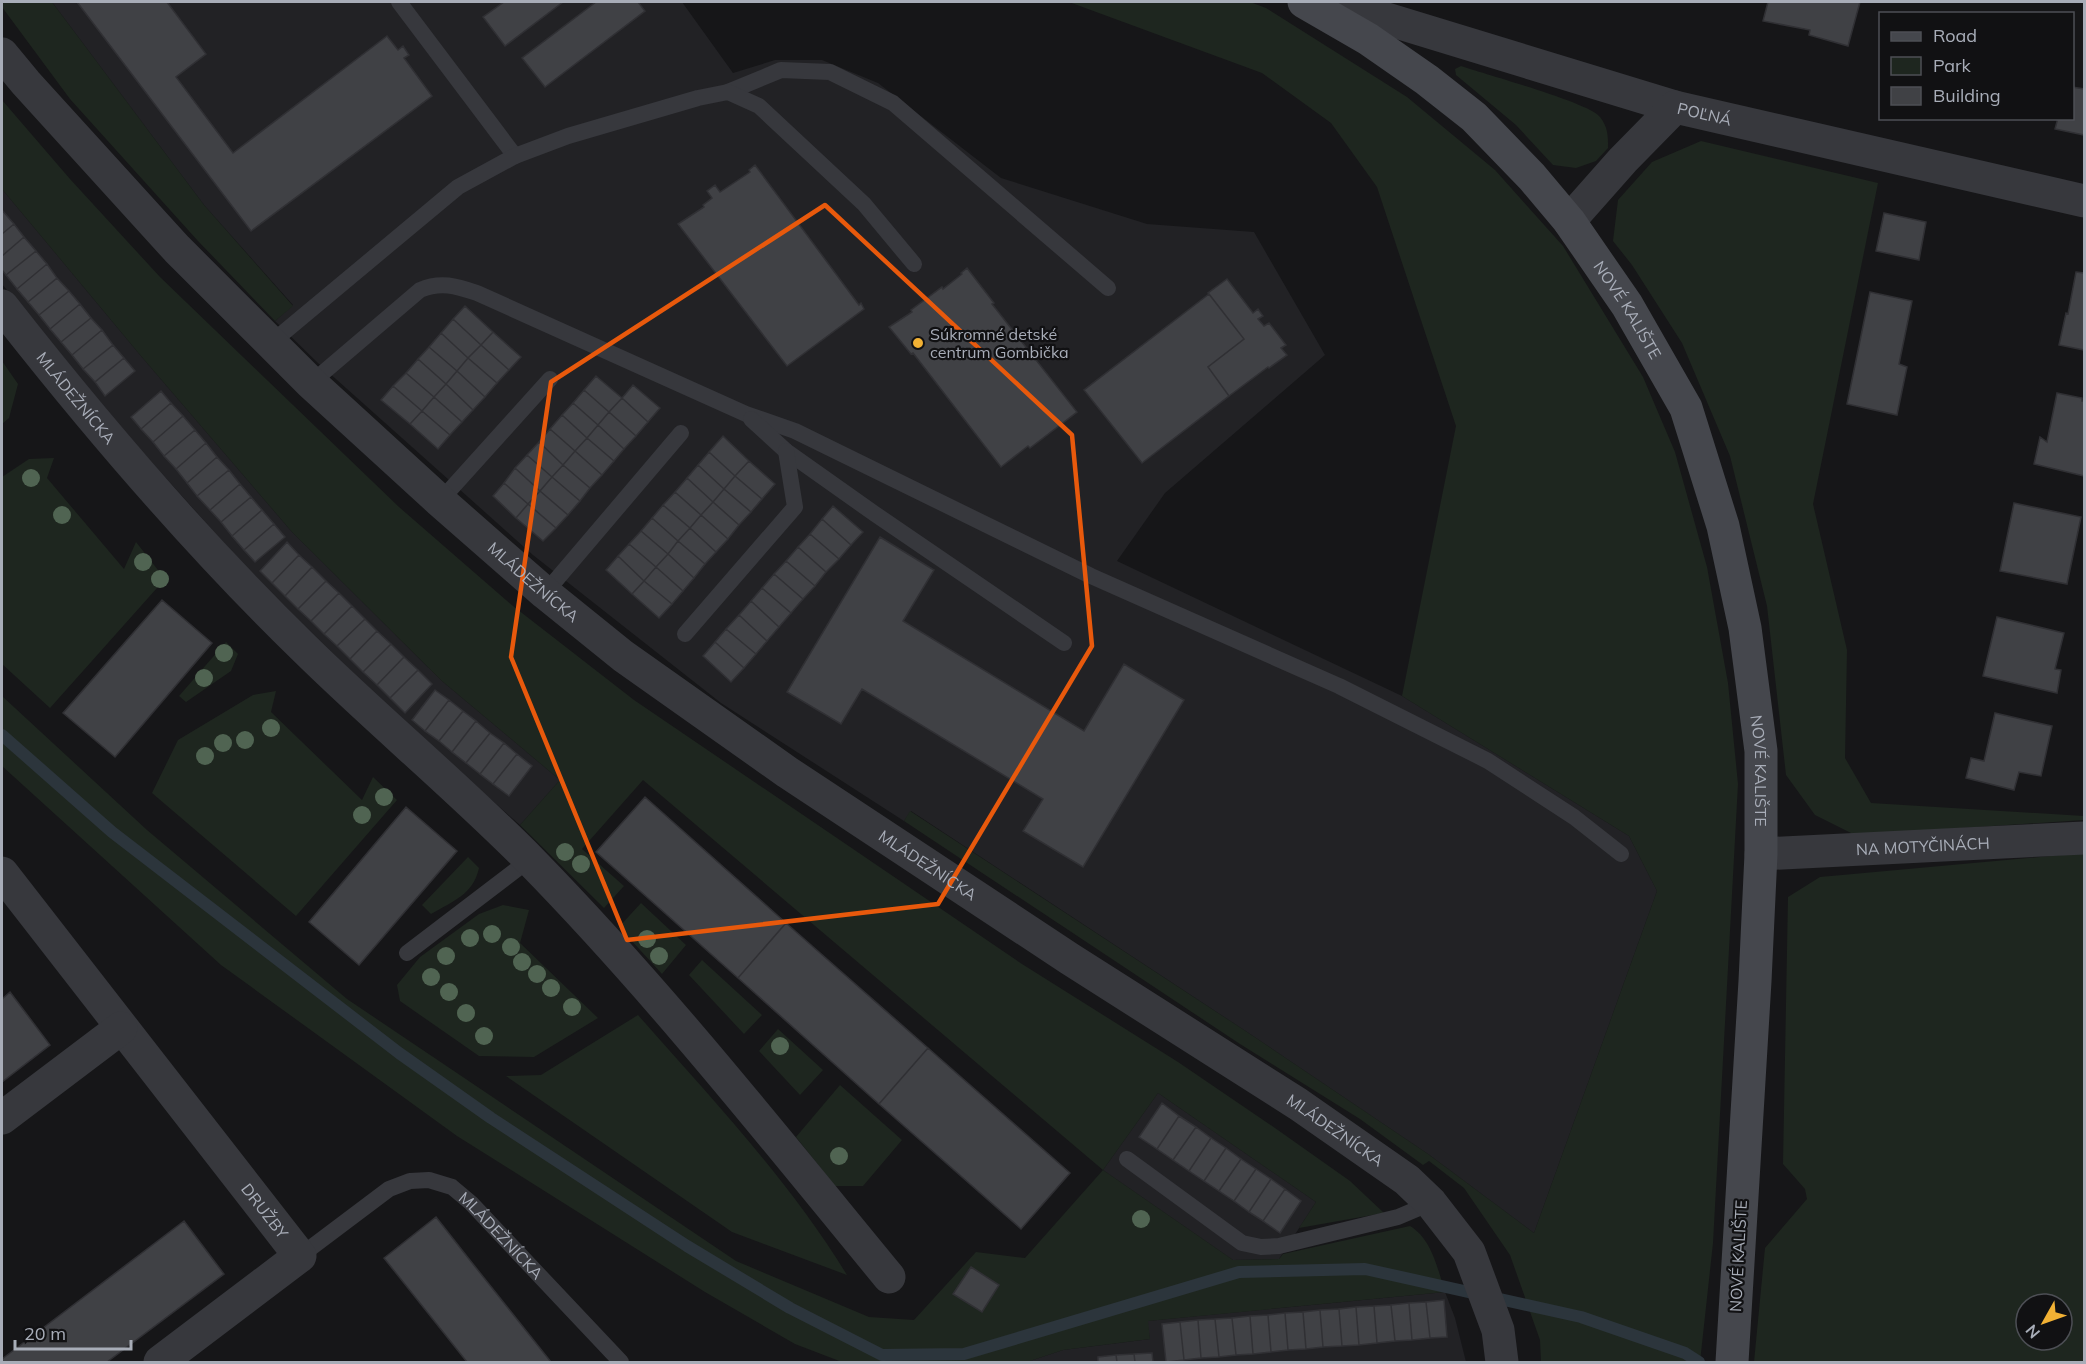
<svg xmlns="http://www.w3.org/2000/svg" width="2086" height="1364" font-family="Mulish,sans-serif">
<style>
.built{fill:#222225}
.green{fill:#1e261f;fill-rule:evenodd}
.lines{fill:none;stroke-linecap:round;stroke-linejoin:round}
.stream{stroke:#2c353c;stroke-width:12}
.building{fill:#404145;stroke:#303034;stroke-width:1.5}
.lane{stroke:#37383d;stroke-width:16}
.street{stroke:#37383d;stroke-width:33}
.secondary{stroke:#45474d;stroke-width:33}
.tree{fill:#506452}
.marked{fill:none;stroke:#e8590c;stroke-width:4.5;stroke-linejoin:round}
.poi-dot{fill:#f2b134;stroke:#111113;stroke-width:2}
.labels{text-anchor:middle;stroke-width:4.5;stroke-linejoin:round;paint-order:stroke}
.street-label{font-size:16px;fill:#a8adb8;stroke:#111113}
.poi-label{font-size:16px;fill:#a8adb8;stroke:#111113;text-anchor:start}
</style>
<rect width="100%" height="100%" fill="#161618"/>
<path class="built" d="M52,2H682L733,73L775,60H822L878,83L1001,178L1147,224L1254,232L1325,355L1165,493L1117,561L1402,696L1629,836L1657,891L1534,1233L1428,1154L1247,1032L911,811L904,821L721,703L533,555L318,363L275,321L293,305L204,205Z
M2,189L141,356L292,532L442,681L560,780L520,825L405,724L252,574L121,428L2,284Z
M1158,1093L1316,1202L1279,1259L1233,1260L1103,1170Z
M1445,1292L1455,1318L1466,1362H1027L1063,1350L1150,1339L1147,1321Z"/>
<path class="green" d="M2,2H52L204,205L293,306L275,321L198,241L70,99L2,7Z
M1069,2H1250L1266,8L1407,97L1495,170L1563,246L1643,377L1675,452L1707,567L1728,683L1738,784L1713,1243L1700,1362H1541L1540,1340L1510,1255L1464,1188L1429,1161L1423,1165L1360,1119L1240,1044L904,821L910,811L1247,1032L1428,1154L1534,1233L1657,891L1629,836L1402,696L1456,426L1377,187L1331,123L1262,73Z
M1461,66C1484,74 1590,103 1600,117C1608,127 1608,136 1608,148L1596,161L1576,168L1553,165L1516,125L1456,75L1455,69Z
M2,100L70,179L160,277L399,507L513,606L634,700L1022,964L1178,1062L1275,1128L1350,1181L1384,1213L1299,1228L1316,1202L1158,1093L1103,1170L1233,1260L1279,1259L1283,1254L1410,1226C1432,1239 1438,1270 1445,1292L1148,1321L1150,1339L1063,1350L1027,1362H842L795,1344L705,1292L457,1136L221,965L2,766V696L147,830L347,999L736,1261L869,1317L914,1320L976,1252L1025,1258L1103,1170L643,780L582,849L624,886L604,908L520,825L560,780L442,681L292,532L141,356L2,189Z
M1701,141L1878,183L1813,504L1847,650L1845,758L1871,803L2084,816V820L1855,835L1815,815L1786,775L1767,606L1730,456L1682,343L1632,265L1613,241L1618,200L1652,162Z
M2,361L18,384L9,418L2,424Z
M54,458L47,478L124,569L136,542L165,579L50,708L2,664V477L29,459Z
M226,642L238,654L231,671L186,702L179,696Z
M276,691L271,712L362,800L373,777L397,800L296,916L152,793L178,740L253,695Z
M2084,853V1362H1754L1765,1248L1807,1199L1805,1189L1783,1164L1788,897L1820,877ZM2026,1304H2062V1340H2026Z
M468,857L479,868C473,895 453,901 431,914L422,905Z
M641,903L686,945L662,974L619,927Z
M503,905L529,910L520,943L598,1018L534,1057L479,1056L400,1001L397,985L420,957L479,914Z
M702,960L762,1015L744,1034L689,975Z
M638,1015C711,1098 789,1180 847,1275L732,1232L506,1076L541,1075Z
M778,1029L823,1070L800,1095L759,1051Z
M840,1085L902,1140L863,1186H835L796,1137Z"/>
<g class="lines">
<path class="stream" d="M2,735L112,832L399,1053L491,1118L687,1246L790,1308L882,1355L964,1354L1239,1272L1365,1269L1581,1317L1685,1353L1699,1362"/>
</g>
<path class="building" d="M77,2H167L206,54L176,77L233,153L387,36L398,50L403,46L409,55L404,58L432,96L251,231Z
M504,2H563L505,46L483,17Z
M596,2H638L645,11L545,87L522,58Z
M1768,2H1860L1848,46L1809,35L1810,30L1763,21Z
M2072,87L2084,89V135L2055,129L2058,118H2072Z
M755,165L859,305L861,303L864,309L787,366L678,224L704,207L703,205L712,198L707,191L715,185L720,192L750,172L749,170Z
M2,210L14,224L2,234Z
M1884,213L1926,222L1919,260L1876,251Z
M14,224L24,237L2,256V234Z
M24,237L36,251L6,275L2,270V256Z
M36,251L47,264L17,289L6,275Z
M47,264L57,278L28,302L17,289Z
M967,268L994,303L992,304L1077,412L1030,448L1028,446L1001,467L913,353L911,354L889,327L912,312L911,310L942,287L943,289L962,274L961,273Z
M2076,272L2084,273V350L2059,345L2066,313L2068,314Z
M57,278L69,291L39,315L28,302Z
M1227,279L1253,313L1258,309L1263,316L1258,319L1264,326L1269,323L1286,345L1281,348L1287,355L1269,368L1268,367L1229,396L1208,367L1244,339L1208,293Z
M69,291L80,304L50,329L39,315Z
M1870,292L1912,301L1899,364L1907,367L1897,415L1847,404Z
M1209,294L1244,339L1208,367L1229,396L1142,463L1084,390Z
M80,304L91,318L61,342L50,329Z
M465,306L493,332L481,345L453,319Z
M91,318L102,330L72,355L61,342Z
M453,319L481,345L468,358L441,333Z
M102,330L113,345L83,369L72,355Z
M493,332L521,357L509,370L481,345Z
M441,333L468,358L457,371L429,347Z
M113,345L124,358L95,382L83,369Z
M481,345L509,370L497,383L468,358Z
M429,347L457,371L446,384L418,359Z
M124,358L135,371L105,396L95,382Z
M468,358L497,383L485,397L457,371Z
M418,359L446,384L434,397L406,373Z
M457,371L485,397L473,410L446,384Z
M406,373L434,397L422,411L393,386Z
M596,376L622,398L609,412L584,390Z
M446,384L473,410L462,422L434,397Z
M633,385L660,408L648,422L622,398Z
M393,386L422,411L410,424L381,400Z
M584,390L609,412L598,425L573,403Z
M161,391L171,403L141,429L131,417Z
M2057,393L2082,398V401H2084V476L2034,464L2040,437L2047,442Z
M434,397L462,422L450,435L422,411Z
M622,398L648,422L636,436L609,412Z
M171,403L183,416L153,442L141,429Z
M573,403L598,425L587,438L562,415Z
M422,411L450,435L438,449L410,424Z
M609,412L636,436L624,449L598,425Z
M562,415L587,438L575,451L550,429Z
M183,416L195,430L164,456L153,442Z
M598,425L624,449L614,461L587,438Z
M550,429L575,451L563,465L539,442Z
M195,430L206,443L176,469L164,456Z
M723,436L749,461L735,476L709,452Z
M587,438L614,461L602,475L575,451Z
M539,442L563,465L552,477L527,455Z
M206,443L217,457L187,483L176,469Z
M575,451L602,475L590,488L563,465Z
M709,452L735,476L724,489L698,465Z
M527,455L552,477L540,491L515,468Z
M217,457L229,470L197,496L187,483Z
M749,461L775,484L762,499L735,476Z
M563,465L590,488L580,501L552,477Z
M698,465L724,489L713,502L687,478Z
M515,468L540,491L528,504L504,483Z
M229,470L240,484L210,510L197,496Z
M735,476L762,499L751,512L724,489Z
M552,477L580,501L568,515L540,491Z
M687,478L713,502L701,515L675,492Z
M504,483L528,504L516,518L493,496Z
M240,484L251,497L221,522L210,510Z
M724,489L751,512L739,525L713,502Z
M540,491L568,515L556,528L528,504Z
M675,492L701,515L690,528L663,505Z
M251,497L262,510L232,536L221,522Z
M713,502L739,525L728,539L701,515Z
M2014,503L2081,517L2067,584L2000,571Z
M528,504L556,528L543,541L516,518Z
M663,505L690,528L678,541L652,518Z
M833,506L863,532L851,545L822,519Z
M262,510L274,524L244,550L232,536Z
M701,515L728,539L716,552L690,528Z
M652,518L678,541L668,554L641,531Z
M822,519L851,545L839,559L810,534Z
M274,524L285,537L255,562L244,550Z
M690,528L716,552L705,564L678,541Z
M641,531L668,554L656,567L629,544Z
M810,534L839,559L826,572L798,547Z
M880,537L934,570L903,621L1084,731L1124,664L1184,700L1083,867L1023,831L1043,799L862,689L841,724L787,692Z
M678,541L705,564L694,578L668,554Z
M287,542L299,555L272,583L260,571Z
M629,544L656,567L644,581L618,556Z
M798,547L826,572L815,586L786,561Z
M668,554L694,578L683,591L656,567Z
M299,555L312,567L285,596L272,583Z
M618,556L644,581L632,594L606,570Z
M786,561L815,586L803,599L774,574Z
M312,567L326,581L298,609L285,596Z
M656,567L683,591L672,604L644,581Z
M774,574L803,599L791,613L762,588Z
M326,581L339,593L311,621L298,609Z
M644,581L672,604L659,618L632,594Z
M762,588L791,613L779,627L751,601Z
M339,593L352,606L324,634L311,621Z
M162,600L212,643L115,757L63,713Z
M751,601L779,627L767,641L739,615Z
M352,606L365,619L337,646L324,634Z
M739,615L767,641L756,654L726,629Z
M1997,617L2064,633L2055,669L2061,670L2057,693L1983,676Z
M365,619L377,631L350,659L337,646Z
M726,629L756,654L744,668L715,642Z
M377,631L391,644L363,672L350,659Z
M715,642L744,668L731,682L703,656Z
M391,644L404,657L377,685L363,672Z
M404,657L418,670L390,698L377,685Z
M418,670L432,684L405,713L390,698Z
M435,690L449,700L425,731L412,720Z
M449,700L463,711L439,741L425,731Z
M463,711L476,721L452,752L439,741Z
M1995,713L2052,726L2041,776L2019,772L2014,790L1966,778L1971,758L1984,761Z
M476,721L490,733L466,763L452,752Z
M490,733L504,743L480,774L466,763Z
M504,743L517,754L493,784L480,774Z
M517,754L532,766L509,796L493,784Z
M645,797L786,923L738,978L596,852Z
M406,807L457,851L359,965L309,922Z
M786,923L928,1048L879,1104L738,978Z
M10,992L50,1045L2,1082V999Z
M928,1048L1070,1173L1021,1229L879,1104Z
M1162,1103L1179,1116L1157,1149L1139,1137Z
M1179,1116L1196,1127L1173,1160L1157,1149Z
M1196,1127L1211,1138L1189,1171L1173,1160Z
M1211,1138L1226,1148L1204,1181L1189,1171Z
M1226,1148L1241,1159L1219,1191L1204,1181Z
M1241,1159L1256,1169L1234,1201L1219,1191Z
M1256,1169L1271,1179L1249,1212L1234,1201Z
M1271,1179L1285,1189L1263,1221L1249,1212Z
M1285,1189L1301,1201L1280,1233L1263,1221Z
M436,1217L469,1259L551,1362H467L384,1258Z
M184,1221L224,1274L107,1362H2V1359Z
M971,1267L999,1285L982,1312L953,1294Z
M1444,1300L1447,1337L1430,1338L1426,1302Z
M1426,1302L1430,1338L1412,1340L1409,1303Z
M1409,1303L1412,1340L1395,1341L1391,1305Z
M1391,1305L1395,1341L1377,1343L1374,1306Z
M1374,1306L1377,1343L1359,1345L1356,1307Z
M1356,1307L1359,1345L1342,1346L1339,1309Z
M1339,1309L1342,1346L1323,1347L1320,1310Z
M1320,1310L1323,1347L1306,1349L1303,1312Z
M1303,1312L1306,1349L1288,1350L1285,1313Z
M1285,1313L1288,1350L1271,1352L1268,1315Z
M1268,1315L1271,1352L1253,1354L1250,1316Z
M1250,1316L1253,1354L1236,1355L1232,1318Z
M1232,1318L1236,1355L1219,1357L1215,1319Z
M1215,1319L1219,1357L1201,1358L1198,1320Z
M1198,1320L1201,1358L1184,1360L1180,1322Z
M1180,1322L1184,1360L1166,1362L1162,1324Z
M1152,1353L1153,1362H1135L1134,1354Z
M1134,1354L1135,1362H1117L1116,1355Z
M1116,1355L1117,1362H1098V1357Z"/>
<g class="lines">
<g class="lane">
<path d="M399,2L515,156"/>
<path d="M728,92L781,70L830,72L893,103L1108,288"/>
<path d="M271,343L458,187L515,156L568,136L698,98L728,92L759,106L864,204L914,264"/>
<path d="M311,383L420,290C441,281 456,286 477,293L746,414L795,431L1091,576L1339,686L1488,761L1574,817L1621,854"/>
<path d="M751,419L786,451L875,514L1064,643"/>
<path d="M440,501L550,379"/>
<path d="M545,593L681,433"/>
<path d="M685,634L795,507L786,451"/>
<path d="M407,953L529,860"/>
<path d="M1127,1159L1242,1243L1261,1247L1279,1246L1398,1217L1431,1203"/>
<path id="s1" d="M300,1256L389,1189L410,1181L429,1180L452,1187L471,1203L621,1362"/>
</g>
<g class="street">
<path id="s2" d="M1331,2L1675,107L2084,201"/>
<path id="s3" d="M2,54L26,83L177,249L311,383L440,501L545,593L623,656L787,772L1070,959L1298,1104L1407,1180L1431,1203L1469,1252L1498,1330L1502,1362"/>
<path d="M1569,221L1623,160L1675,107"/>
<path id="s4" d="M2,306C96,426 195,542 304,648C378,721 458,787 531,861C659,992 773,1136 889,1277"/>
<path id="s5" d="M1761,854L2084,838"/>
<path id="s6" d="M2,873L300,1256L160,1362"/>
<path d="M2,1118L121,1028"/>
</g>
<path class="secondary" id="s7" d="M1304,2L1368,39L1427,80L1474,117L1532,177L1569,221L1627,305L1686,408L1723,526L1745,628L1761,751V854L1755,981L1732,1362"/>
</g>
<g class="tree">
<circle cx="31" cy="478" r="9"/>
<circle cx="62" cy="515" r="9"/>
<circle cx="143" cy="562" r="9"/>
<circle cx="160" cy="579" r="9"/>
<circle cx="224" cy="653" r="9"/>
<circle cx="204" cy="678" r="9"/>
<circle cx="271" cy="728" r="9"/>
<circle cx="245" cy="740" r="9"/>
<circle cx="223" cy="743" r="9"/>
<circle cx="205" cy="756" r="9"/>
<circle cx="384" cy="797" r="9"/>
<circle cx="362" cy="815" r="9"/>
<circle cx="565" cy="852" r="9"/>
<circle cx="581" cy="864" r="9"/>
<circle cx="492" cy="934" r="9"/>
<circle cx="470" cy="938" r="9"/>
<circle cx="647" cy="939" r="9"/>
<circle cx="511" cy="947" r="9"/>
<circle cx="446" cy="956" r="9"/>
<circle cx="659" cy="956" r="9"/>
<circle cx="522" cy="962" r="9"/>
<circle cx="537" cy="974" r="9"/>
<circle cx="431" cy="977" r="9"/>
<circle cx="551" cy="988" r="9"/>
<circle cx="449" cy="992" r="9"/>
<circle cx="572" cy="1007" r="9"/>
<circle cx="466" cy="1013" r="9"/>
<circle cx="484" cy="1036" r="9"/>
<circle cx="780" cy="1046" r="9"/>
<circle cx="839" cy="1156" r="9"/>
<circle cx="1141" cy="1219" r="9"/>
</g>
<path class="marked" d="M825,205L1072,435L1092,646L938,904L627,940L511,657L551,382Z"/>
<circle class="poi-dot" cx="918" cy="343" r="6"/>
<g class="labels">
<g class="street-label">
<text dy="6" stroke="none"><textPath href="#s2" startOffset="390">POĽNÁ</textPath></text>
<text dy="6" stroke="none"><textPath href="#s7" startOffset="453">NOVÉ KALIŠTE</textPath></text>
<text dy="6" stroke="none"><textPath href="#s4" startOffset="118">MLÁDEŽNÍCKA</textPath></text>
<text dy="6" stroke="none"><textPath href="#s3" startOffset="750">MLÁDEŽNÍCKA</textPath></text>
<text dy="6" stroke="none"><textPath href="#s7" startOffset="939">NOVÉ KALIŠTE</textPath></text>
<text dy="6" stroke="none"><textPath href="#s5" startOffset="162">NA MOTYČINÁCH</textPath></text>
<text dy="6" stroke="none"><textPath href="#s3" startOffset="1236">MLÁDEŽNÍCKA</textPath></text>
<text dy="6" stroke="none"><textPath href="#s3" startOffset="1722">MLÁDEŽNÍCKA</textPath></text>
<text dy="6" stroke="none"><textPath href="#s6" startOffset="428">DRUŽBY</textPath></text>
<text dy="6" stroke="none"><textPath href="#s1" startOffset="246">MLÁDEŽNÍCKA</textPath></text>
<text transform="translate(1738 1256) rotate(-87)" y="6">NOVÉ KALIŠTE</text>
</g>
<g class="poi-label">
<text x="930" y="340">Súkromné detské<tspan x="930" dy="18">centrum Gombička</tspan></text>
</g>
</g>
<rect width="2086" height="1364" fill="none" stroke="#a8adb8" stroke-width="6"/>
<rect x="1879" y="12" width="195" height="108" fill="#111113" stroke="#4d4f55" stroke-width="1.5"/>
<rect x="1891" y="32" width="30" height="9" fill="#45474d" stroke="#4d4f55" stroke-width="1.5"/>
<text x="1933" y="42" font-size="18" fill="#a8adb8">Road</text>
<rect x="1891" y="57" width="30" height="18" fill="#1e261f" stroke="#4d4f55" stroke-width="1.5"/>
<text x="1933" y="72" font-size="18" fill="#a8adb8">Park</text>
<rect x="1891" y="87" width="30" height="18" fill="#404145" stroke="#4d4f55" stroke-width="1.5"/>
<text x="1933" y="102" font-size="18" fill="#a8adb8">Building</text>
<g transform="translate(2044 1322) rotate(230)"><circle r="28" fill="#111113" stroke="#4d4f55" stroke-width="1.5"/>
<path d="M0-4.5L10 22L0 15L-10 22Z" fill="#f2b134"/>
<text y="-9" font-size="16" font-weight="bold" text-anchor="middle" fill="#a8adb8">N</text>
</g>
<path d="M15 1340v9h116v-9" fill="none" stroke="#a8adb8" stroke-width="3"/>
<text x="24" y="1340" font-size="18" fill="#a8adb8" stroke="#111113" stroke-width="4.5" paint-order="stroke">20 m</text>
</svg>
